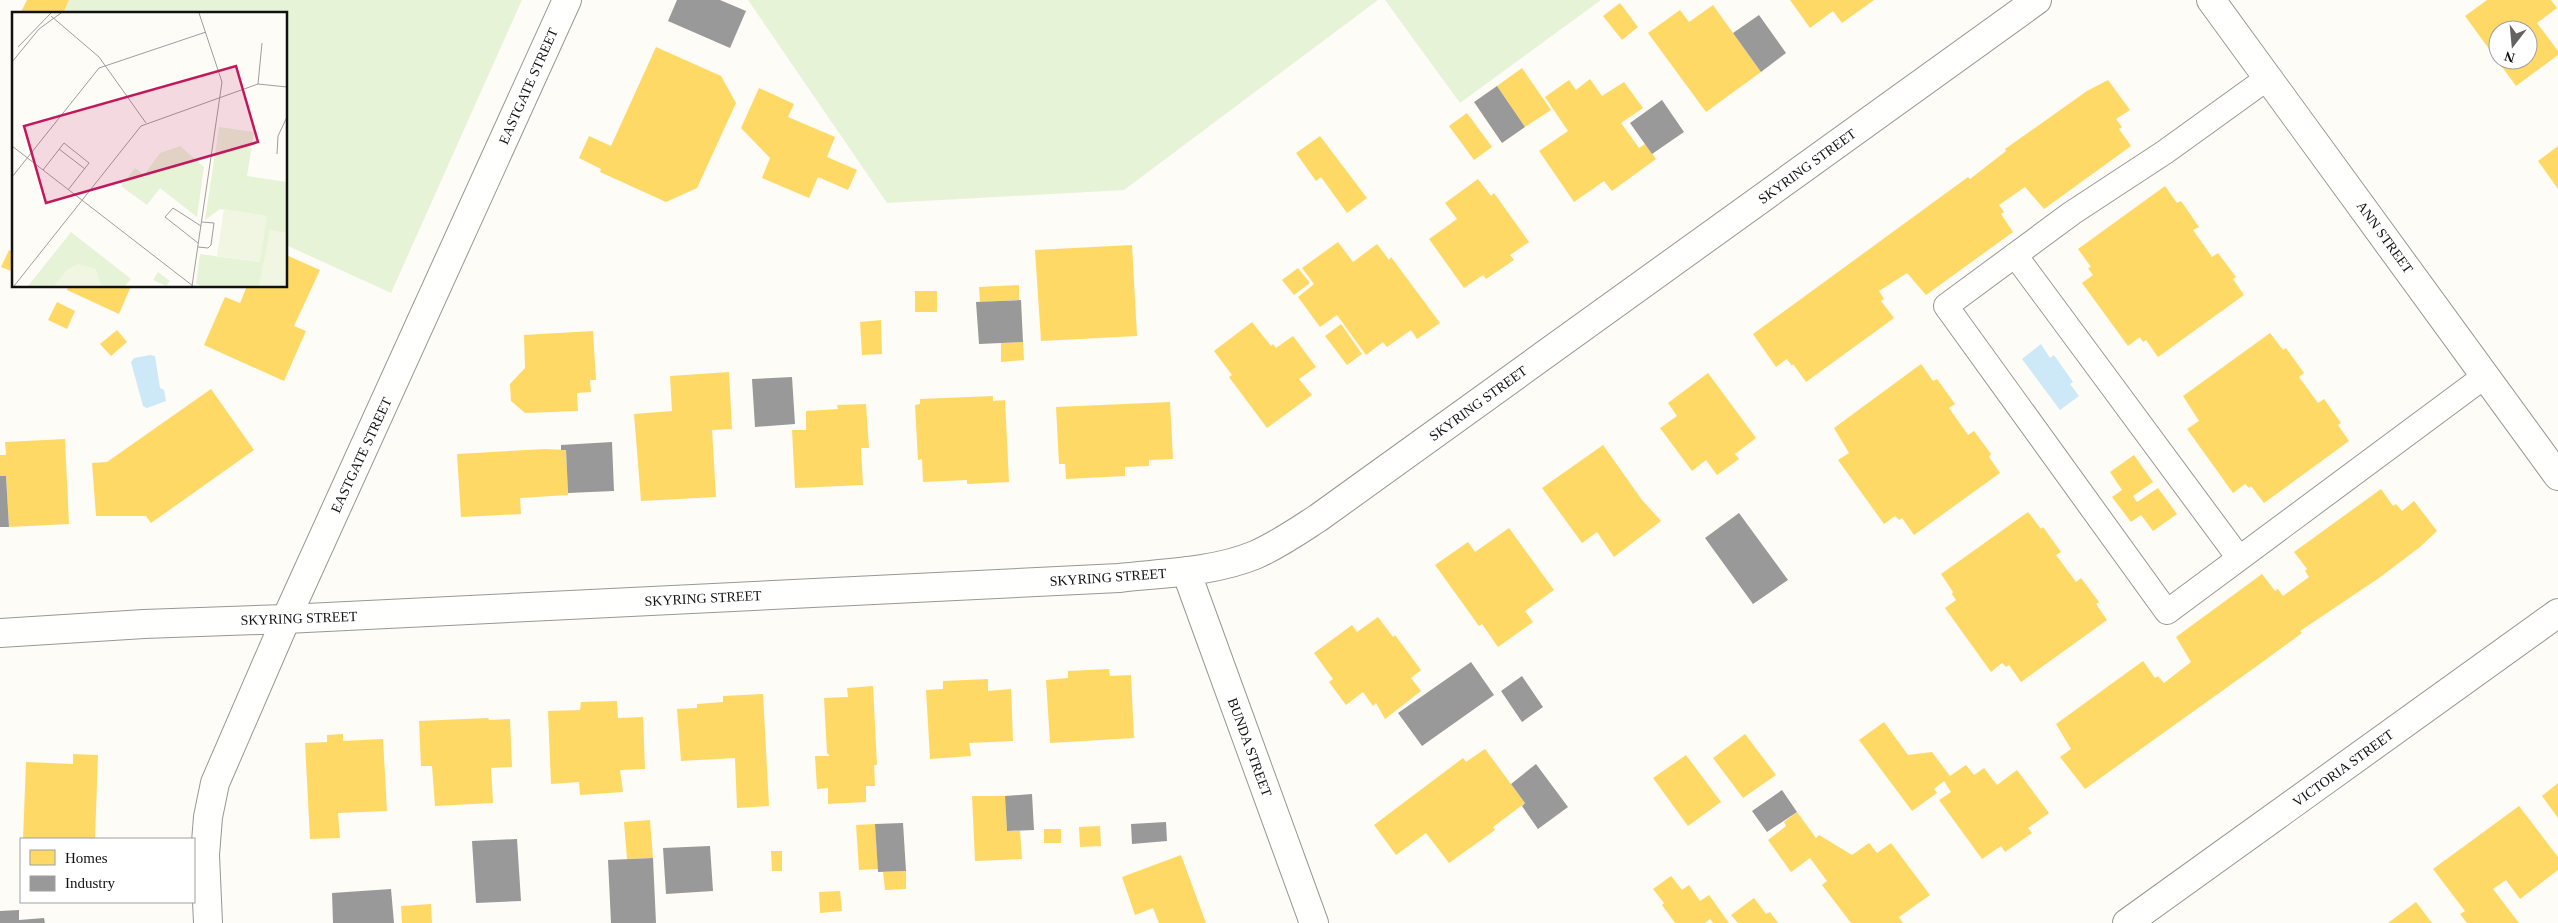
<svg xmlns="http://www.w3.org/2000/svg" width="2558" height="923" font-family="Georgia,serif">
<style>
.green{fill:#e7f3d7}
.water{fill:#cde8f7}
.homes{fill:#ffd966;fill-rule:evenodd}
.industry{fill:#999}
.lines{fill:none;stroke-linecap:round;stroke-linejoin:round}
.service-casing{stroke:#979795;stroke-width:26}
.minor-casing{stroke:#979795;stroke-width:30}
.tertiary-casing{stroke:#979795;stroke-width:30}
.service{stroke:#fffffe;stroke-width:24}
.minor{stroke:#fffffe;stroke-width:28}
.tertiary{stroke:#fffffe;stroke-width:28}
.labels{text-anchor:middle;stroke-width:5;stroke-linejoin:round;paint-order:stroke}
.street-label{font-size:14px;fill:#111;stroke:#fff}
.inset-road{fill:none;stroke:#9f9e9b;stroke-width:1}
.view{fill:#c2185b;fill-opacity:0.15;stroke:#c2185b;stroke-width:2.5}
.inset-edge{fill:none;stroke:#111;stroke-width:2.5}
</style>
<rect width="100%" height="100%" fill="#fdfcf7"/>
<path class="green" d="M69,0H522L391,293L286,245V14H63Z
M748,0H1378L1124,190L887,203Z
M1385,0H1601L1460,103Z"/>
<path class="water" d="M2041,344L2050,358L2054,355L2073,382L2070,384L2079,396L2060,410L2022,359Z
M150,355L155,356L160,388L164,390L166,401L147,408L143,406L131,362L134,358Z"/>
<path class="homes" d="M27,0H69L63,14H20Z
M1790,0H1874L1842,23L1833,11L1810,28Z
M2487,0H2551L2557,8L2537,23L2558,51V55L2516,86L2465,16ZM2498,30H2528V60H2498Z
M1620,3L1638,27L1622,40L1603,16Z
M1713,5L1761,72L1706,112L1648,33L1680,10L1689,22Z
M656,47L721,76L736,103L697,188L666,202L600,172L601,169L579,158L589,136L611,146Z
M1522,68L1551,110L1525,127L1497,86Z
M1590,79L1602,96L1624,82L1643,108L1621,123L1639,148L1645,144L1656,159L1612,191L1604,181L1574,202L1539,151L1568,131L1545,97L1569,80L1576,90Z
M2108,80L2130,110L2116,119L2122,127L2119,129L2131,146L2044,209L2025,187L1999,205L2004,212L2001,214L2013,232L1926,295L1907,273L1879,291L1884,299L1881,301L1894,318L1806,382L1793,364L1792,366L1787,359L1776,367L1753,334L1968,177L1970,179L2006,151L2005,149L2087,91Z
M759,88L794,104L788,117L835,137L827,157L857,170L848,190L818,177L809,198L762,178L770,158L741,128Z
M1467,113L1492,147L1474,160L1449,126Z
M1320,136L1367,198L1347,213L1321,177L1316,181L1296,153Z
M2558,146V189L2538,161Z
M1478,179L1491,196L1494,193L1529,242L1510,255L1514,260L1486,279L1483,275L1464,288L1429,239L1457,219L1445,203Z
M2165,186L2177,203L2181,201L2199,227L2193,230L2212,257L2218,253L2236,277L2233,279L2244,295L2158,357L2146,340L2143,342L2140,337L2128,346L2082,283L2093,275L2088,268L2091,267L2078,249Z
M1338,242L1353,262L1377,244L1389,260L1391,257L1440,323L1417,339L1411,330L1387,347L1383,342L1366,355L1337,315L1320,327L1298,297L1314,284L1302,268Z
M1132,245L1137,336L1041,341L1035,250Z
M9,250L14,252V272L1,267Z
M286,255L320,270L294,326L306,331L284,381L204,345L225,297L240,303L247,286H286Z
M1298,268L1310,283L1294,295L1282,280Z
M1019,285V300L980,302L979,287Z
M68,286H131L119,314L67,290Z
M915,291H937V312H915Z
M57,302L75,311L67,329L48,320Z
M881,320L882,354L862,355L860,322Z
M1252,322L1271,346L1273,344L1276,348L1293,336L1316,367L1299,379L1312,395L1267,428L1229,377L1232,375L1214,351Z
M1341,324L1362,354L1347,365L1325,336Z
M117,330L127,342L111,356L100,344Z
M593,331L596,380H590L591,392L577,393L578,411L525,413L511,401L510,384L525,368L524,335Z
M2270,333L2283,350L2286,348L2304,373L2299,377L2318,403L2324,399L2341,423L2338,425L2349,441L2264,503L2251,486L2249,488L2245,484L2233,493L2187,429L2199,421L2183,396Z
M1023,342L1024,360L1001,362V343Z
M1921,364L1933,381L1937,379L1955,404L1949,408L1968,435L1974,431L1991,454L1989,457L2000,473L1914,535L1902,518L1899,520L1895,516L1884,524L1838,460L1849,453L1834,428Z
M729,372L732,429L712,430L716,497L641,501L634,414L672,411L670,376Z
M1708,373L1756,438L1735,454L1739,459L1717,475L1706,460L1692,471L1660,428L1677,416L1668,403Z
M211,389L254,450L151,523L146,516H96L92,463L107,462Z
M993,396V401L1005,400L1009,482L967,484V480L923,482L922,459L918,460L915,405L920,404V399Z
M1170,402L1173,459L1149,460V466L1125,467V476L1066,479L1065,464H1059L1056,407Z
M866,404L869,448H861L863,485L795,488L792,430H806V411L838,409L837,405Z
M65,439L69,524L9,527L6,476H0V455H6L5,442Z
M1603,445L1642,500L1661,521L1614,557L1597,532L1582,543L1542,488Z
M545,449L566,450L568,495L520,498L521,514L461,517L457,454Z
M2134,455L2153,482L2133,496L2137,502L2158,488L2177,514L2153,531L2141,515L2131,522L2112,497L2122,490L2110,472Z
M2381,489L2393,506L2396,504L2402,511L2414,501L2437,531L2420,547L2379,578L2300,631L2302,633L2261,663L2085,789L2060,757L2071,749L2056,724L2143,661L2155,678L2158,676L2164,683L2191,662L2176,637L2262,574L2275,591L2278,589L2283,596L2309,577L2305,571L2307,569L2294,552Z
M2028,512L2041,529L2043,527L2061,552L2056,555L2076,582L2081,578L2099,602L2096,604L2107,620L2021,682L2009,665L2006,667L2002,663L1991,672L1945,608L1956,600L1952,594L1953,592L1941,574Z
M1509,528L1554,590L1525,611L1533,622L1498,647L1482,624L1479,626L1435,565L1468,542L1475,552Z
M1378,617L1393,637L1395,635L1421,670L1411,678L1421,691L1385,719L1376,703L1373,706L1363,692L1346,705L1329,682L1333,679L1314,653L1352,625L1357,632Z
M1109,669L1110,676L1131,675L1134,738L1050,743L1046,680L1068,678V671Z
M988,679V691L1011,689L1013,741L969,743L971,756L930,759L926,690L943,689V681Z
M873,686L877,765H874L875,786H866V802L828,804V788L817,789L815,756H830L827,753L824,698L848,697L847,688Z
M763,694L769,806L737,808L735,758L681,761L677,709L697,708V704L723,702V696Z
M617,701L618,718L643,717L645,769L620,770L623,792L580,795L579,782L551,784L548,711L580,710L581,702Z
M488,718L489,720L510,719L512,767L491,768L493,803L435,806L432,766H421L419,721Z
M1884,722L1908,755L1932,752L1950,776L1966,765L1974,775L1984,768L1997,785L2017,770L2049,813L2028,828L2032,833L2005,852L2001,846L1982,859L1939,800L1951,792L1944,781L1934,789L1937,793L1912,811L1859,740Z
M343,734V741L383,739L387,811L338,813L340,838L310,839L305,743L327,742V735Z
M1745,734L1776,775L1743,798L1713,758Z
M1485,749L1525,803L1493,827L1495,830L1449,863L1426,833L1396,855L1374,825L1463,758L1466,762Z
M73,754L98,755L95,839H23L26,762L73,764Z
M1686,755L1721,802L1688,826L1653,778Z
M2558,783V818L2542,796Z
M972,796H1005L1007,831H1020L1022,859L975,861Z
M2519,806L2558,857V870L2520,899L2506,880L2493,889L2519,923H2467L2460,914L2465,911L2433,869Z
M1797,812L1816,838L1819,835L1852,855L1869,843L1877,853L1891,843L1930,895L1899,917L1903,923H1851L1822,885L1827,881L1810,858L1791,872L1768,840L1786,826L1784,822Z
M650,820L653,858L627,859L624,822Z
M875,824L878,869L859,870L856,825Z
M1100,826L1101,846L1080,847L1079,827Z
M1044,829H1061V843H1044Z
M771,851H782V871H772Z
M1181,855L1206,923H1159L1153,908L1135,915L1122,877Z
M906,871V889L885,890L883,872Z
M1671,876L1682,890L1689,885L1700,901L1709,895L1729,923H1713L1710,919L1705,923H1675L1662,905L1664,903L1653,889Z
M840,891L842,911L820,913L819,892Z
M1754,898L1766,914L1770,912L1778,923H1738L1731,915Z
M2416,902L2432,923H2388Z
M431,904L432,923H402L401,906Z"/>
<path class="industry" d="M677,0H720L746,11L730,48L668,21Z
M1759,15L1786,53L1761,72L1733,33Z
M1497,86L1525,127L1502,143L1474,102Z
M1662,100L1684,132L1652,154L1630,123Z
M1021,300L1023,342L979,344L976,302Z
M792,377L795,424L755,427L752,379Z
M612,442L614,491L568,493L566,450H561V445Z
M0,476H6L9,527H0Z
M1739,513L1788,580L1753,604L1705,538Z
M1471,662L1494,695L1422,746L1398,713Z
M1522,676L1543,707L1522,722L1501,691Z
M1536,764L1568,807L1538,829L1522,806L1525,803L1511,784Z
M1782,790L1797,812L1767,832L1752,811Z
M1032,794L1034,830L1007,831L1005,796Z
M1166,822L1167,841L1132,844L1131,824Z
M903,823L906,871L878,872L875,824Z
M517,839L521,901L476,903L472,841Z
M710,846L713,891L666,894L663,848Z
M653,858L656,923H611L608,860Z
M391,889L394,923H333L332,893Z
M19,910V920L44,918L45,923H0V911Z"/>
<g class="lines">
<defs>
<path id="service" d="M2269,77L2165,152L2072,213L1946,306L2167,612L2485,376
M2015,255L2239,558"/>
<path id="minor" d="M2211,0L2558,476
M1186,571L1314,923
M0,633L144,624L286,619L1119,578C1163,573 1214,572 1255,555C1278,545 1298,531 1318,518L2037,0
M2127,923L2558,613"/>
<path id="tertiary" d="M208,923L205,855L208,817L215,783L286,619L567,0"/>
</defs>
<use href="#service" class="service-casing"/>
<use href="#minor" class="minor-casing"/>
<use href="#tertiary" class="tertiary-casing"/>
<use href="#service" class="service"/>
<use href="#minor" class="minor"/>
<use href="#tertiary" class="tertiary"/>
</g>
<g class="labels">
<g class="street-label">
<text transform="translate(528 86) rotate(-66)" y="5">EASTGATE STREET</text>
<text transform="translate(1807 166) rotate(-36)" y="5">SKYRING STREET</text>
<text transform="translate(2385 237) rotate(54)" y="5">ANN STREET</text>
<text transform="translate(1478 403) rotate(-36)" y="5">SKYRING STREET</text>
<text transform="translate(361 455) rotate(-65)" y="5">EASTGATE STREET</text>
<text transform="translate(1108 577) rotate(-4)" y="5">SKYRING STREET</text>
<text transform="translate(703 598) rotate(-3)" y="5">SKYRING STREET</text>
<text transform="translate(299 618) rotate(-2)" y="5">SKYRING STREET</text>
<text transform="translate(1250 747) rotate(70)" y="5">BUNDA STREET</text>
<text transform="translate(2343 768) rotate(-36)" y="5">VICTORIA STREET</text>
</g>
</g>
<g transform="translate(12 12)">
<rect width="275" height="275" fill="#fdfcf7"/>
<path d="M207,115L242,120L235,164L275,170V274H188L184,271L188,242L247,250L254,204L208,197L193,208ZM168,134L192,155L185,205L148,176L135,193L109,174L123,156L132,163L148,141ZM59,220L119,267L113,274H16ZM146,260L158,269L154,274L141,268Z" fill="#e7f3d7"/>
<path d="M212,197L255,204L248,250L205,244ZM258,218L275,221V274H247ZM66,252L84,257L89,274H42L55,258Z" fill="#f0f6e1"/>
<path class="inset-road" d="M39,4L87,45L134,111M6,35L39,1M0,50L27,17L49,1M246,72L250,31M0,134L181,274M47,137L73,157M265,142L266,124L275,105M31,158L52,131L77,151L56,178M0,165L87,56L194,20M186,231L153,205L161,196L189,214M186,235L196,236L199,233L202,211L190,210M2,274L129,114L246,72L275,75M180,274L210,70L187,1"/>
<path class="view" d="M224,54L246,130L34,191L12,114Z"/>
<rect width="275" height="275" class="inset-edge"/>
</g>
<rect x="20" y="838" width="175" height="65" fill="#ffffff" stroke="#a0a0a0"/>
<rect x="30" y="850" width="25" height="15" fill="#ffd966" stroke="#a0a0a0"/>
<text x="65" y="863" font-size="15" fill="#111111">Homes</text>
<rect x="30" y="876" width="25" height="15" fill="#999999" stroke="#a0a0a0"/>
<text x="65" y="888" font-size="15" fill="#111111">Industry</text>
<g transform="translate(2513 45) rotate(196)"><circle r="24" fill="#ffffff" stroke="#a0a0a0"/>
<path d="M0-4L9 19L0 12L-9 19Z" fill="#646362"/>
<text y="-8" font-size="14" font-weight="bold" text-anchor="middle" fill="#111111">N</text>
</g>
</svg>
